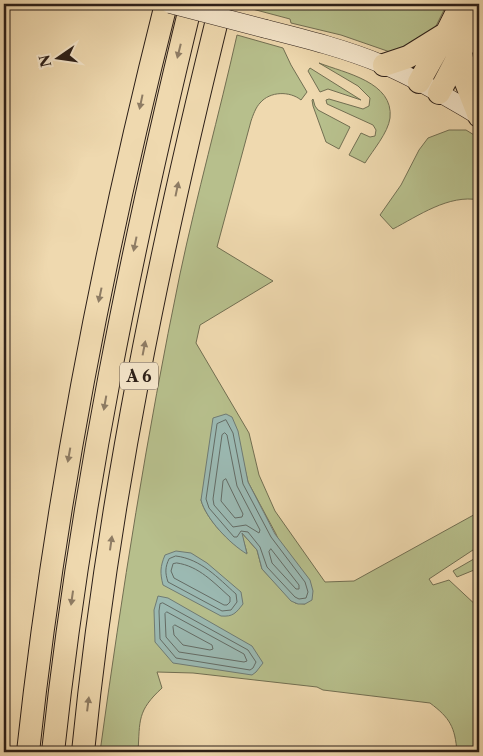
<svg xmlns="http://www.w3.org/2000/svg" width="483" height="756" font-family="'Libre Caslon Text',serif">
<style>
.green{fill:#b7bf8c;stroke:#726f52;fill-rule:evenodd}
.water{fill:#9bb9b2;stroke:#6f7b74}
.lines{fill:none;stroke-linecap:round;stroke-linejoin:round}
.shore{stroke:#646c65;stroke-width:1}
.secondary-casing{stroke:#2c1f18;stroke-width:19}
.highway-casing{stroke:#2c1f18;stroke-width:24}
.secondary{stroke:#f5e6cb;stroke-width:18}
.highway{stroke:#efd9af;stroke-width:22}
.secondary-bridge-casing{stroke:#2c1f18;stroke-width:19;stroke-linecap:butt}
.secondary-bridge{stroke:#f5e6cb;stroke-width:18}
.oneway{fill:#8e7c64}
.labels{text-anchor:middle;stroke-width:4;stroke-linejoin:round;paint-order:stroke}
.shield{fill:#f5e6cb;stroke:#685b4e;stroke-width:1}
.shield-label{font-size:16px;font-weight:bold;fill:#2c1f18}
</style>
<rect width="100%" height="100%" fill="#efd9af"/>
<filter id="stains"><feTurbulence type="fractalNoise" baseFrequency=".004" numOctaves="4"/><feColorMatrix values="0 0 0 0 .2 0 0 0 0 .09 0 0 0 0 .02 0 0 0 .5 -.17"/></filter>
<radialGradient id="worn" r=".72"><stop offset=".6" stop-color="#630" stop-opacity="0"/><stop offset="1" stop-color="#630" stop-opacity=".3"/></radialGradient>
<path class="green" d="M241,4H447L433,32L393,53L341,35L291,23L290,19L241,6Z
M237,35L283,48L291,65L307,92L301,100C290,91 270,91 260,103C256,107 253,115 251,121L217,247L273,281L200,325L196,343L249,433L259,475L275,511L325,582L354,581L479,512V546L429,579L433,585L449,580L479,608V752H457C455,727 450,718 430,703L323,690L317,687L193,673L157,672L162,688C137,711 140,720 138,752H100C122,592 147,433 180,274C197,194 219,115 237,35ZM235,427L248,482L276,534L305,604L295,603L262,569L257,550L241,532L247,553C230,544 206,519 201,500Z
M479,36V90L476,86L472,53Z
M319,63C345,73 394,82 390,118C388,133 373,150 365,163L349,155L361,133L370,137L375,136L376,130L373,125L327,104L326,100L329,99L363,109L369,106L370,98L358,86Z
M310,68L361,100L328,89L320,92L308,71Z
M313,99L315,106L318,110L350,127L339,149L326,142L313,106L312,100Z
M449,130H466L479,138V200C449,194 418,216 393,229L380,215L401,185L419,150L428,138Z
M479,556V568L457,577L453,571Z"/>
<path class="water" d="M226,414L232,417L238,431L248,482L275,534L310,580L313,591L312,600L305,604H298L291,601L262,569L257,550L242,533L247,554C230,544 206,519 201,500L213,418Z
M176,551L191,553L207,563L241,592L243,604C236,613 233,617 221,616L163,585C160,573 160,567 165,555Z
M158,596L168,598L252,646L263,663L256,672L252,675L173,663L155,642L154,610Z"/>
<g class="lines">
<path class="shore" d="M226,420L233,433L243,484L271,537L305,582L308,592L306,598L299,599L295,597L267,567L260,547L248,532L241,531L237,537H234L209,508L206,499L217,424Z
M225,433L227,435L237,486L260,530L259,533L246,525L233,527L214,505L213,499L222,435Z
M226,479L243,514L242,517L235,518L221,501L223,481Z
M271,549L299,585V589H296L272,563L269,552Z
M176,556C201,559 218,578 236,594L237,602L231,610L222,611L168,582C165,573 165,567 169,559Z
M177,563C199,566 214,583 230,597V602L227,605H224L174,578L171,571L173,564Z
M163,603L248,650L256,662L253,668L250,670L176,658L160,639L159,611L160,604Z
M167,612L244,654L247,661L244,662L179,652L166,637L165,614Z
M175,625L212,645L213,649L210,650L183,645L174,635L173,627Z"/>
<defs>
<path id="secondary" d="M266,29C306,39 346,49 384,65C417,79 449,98 479,116"/>
<path id="highway" d="M461,51L465,80L479,116
M384,65L408,57L445,34
M419,82L447,32L461,4
M439,93L479,17
M28,752C55,500 104,250 166,4
M53,752C80,500 131,251 191,4
M83,752C108,500 160,250 221,4"/>
</defs>
<use href="#secondary" class="secondary-casing"/>
<use href="#highway" class="highway-casing"/>
<use href="#secondary" class="secondary"/>
<use href="#highway" class="highway"/>
<defs>
<path id="secondary-bridge" d="M170,4L266,29"/>
</defs>
<use href="#secondary-bridge" class="secondary-bridge-casing"/>
<use href="#secondary-bridge" class="secondary-bridge"/>
</g>
<defs><path id="oneway-solid" d="M-6-.8H1V-3.2L6.5 0L1 3.2V.8H-6Z" transform="scale(1.25)"/></defs>
<g class="oneway">
<use href="#oneway-solid" transform="translate(179 51) rotate(104)"/>
<use href="#oneway-solid" transform="translate(141 102) rotate(102)"/>
<use href="#oneway-solid" transform="translate(177 189) rotate(-78)"/>
<use href="#oneway-solid" transform="translate(135 244) rotate(102)"/>
<use href="#oneway-solid" transform="translate(100 295) rotate(102)"/>
<use href="#oneway-solid" transform="translate(144 348) rotate(-79)"/>
<use href="#oneway-solid" transform="translate(105 403) rotate(100)"/>
<use href="#oneway-solid" transform="translate(69 455) rotate(100)"/>
<use href="#oneway-solid" transform="translate(111 543) rotate(-82)"/>
<use href="#oneway-solid" transform="translate(72 598) rotate(98)"/>
<use href="#oneway-solid" transform="translate(88 704) rotate(-83)"/>
</g>
<g class="labels">
<rect class="shield" x="120" y="362.5" width="38" height="27" rx="4"/>
<g class="shield-label">
<text x="139" y="382">A 6</text>
</g>
</g>
<rect width="483" height="756" fill="none" stroke="#efd9af" stroke-width="20"/>
<rect x="5" y="5" width="473" height="746" fill="none" stroke="#2c1f18" stroke-width="2.5"/>
<rect x="10" y="10" width="463" height="736" fill="none" stroke="#2c1f18"/>
<g transform="translate(58 58) rotate(257)" stroke="#f5e6cb" stroke-width="4" paint-order="stroke">
<path d="M0-4L9 19L0 12L-9 19Z" fill="#2c1f18"/>
<text y="-8" font-size="14" font-weight="bold" text-anchor="middle" fill="#2c1f18">N</text>
</g>
<rect width="100%" height="100%" filter="url(#stains)"/>
<rect width="100%" height="100%" fill="url(#worn)"/>
</svg>
